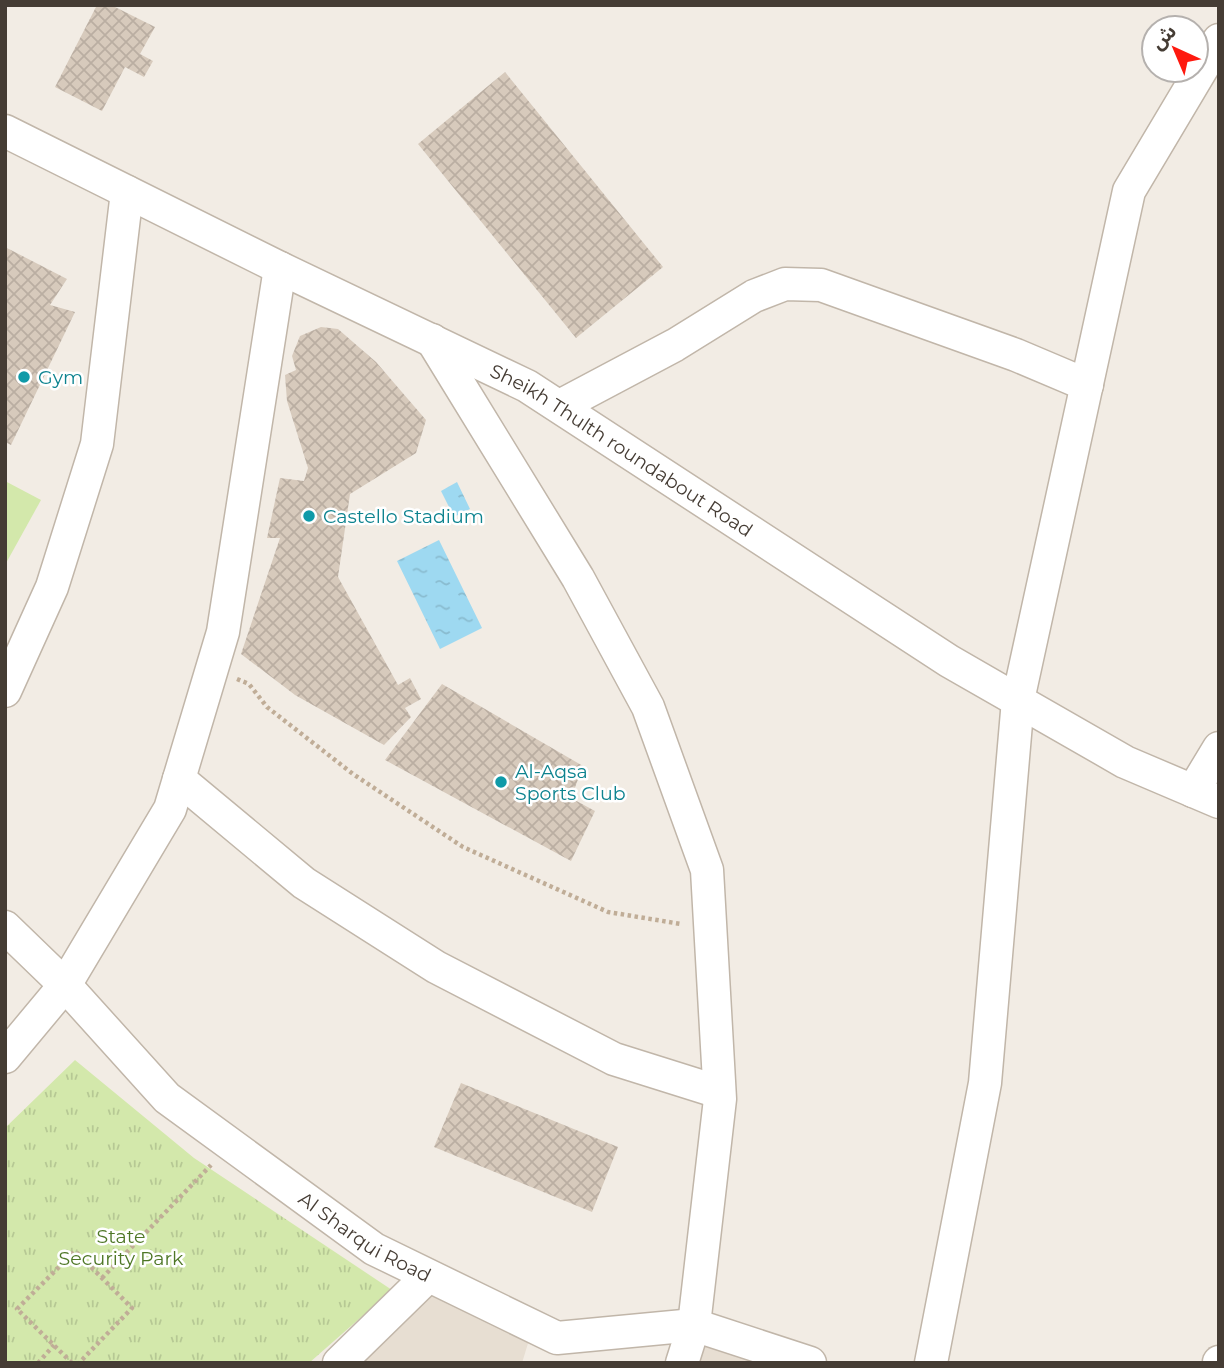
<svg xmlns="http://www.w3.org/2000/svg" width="1224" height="1368" font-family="Montserrat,'Noto Sans Arabic',sans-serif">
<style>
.residential{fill:#e7ded2}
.park{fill:url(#park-tufts)}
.garden{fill:#d3e8ab}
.water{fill:url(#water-ripples)}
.building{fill:url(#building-cross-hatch)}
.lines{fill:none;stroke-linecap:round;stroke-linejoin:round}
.minor-casing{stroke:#c1b6a9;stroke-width:35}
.path{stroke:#c0ad97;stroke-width:4.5;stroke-dasharray:3.5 3.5;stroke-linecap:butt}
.minor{stroke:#fff;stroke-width:32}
.culture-dot{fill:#0f9aa8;stroke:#fff;stroke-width:2.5}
.labels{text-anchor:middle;stroke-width:5;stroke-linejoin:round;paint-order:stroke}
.culture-label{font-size:19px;fill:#0d838f;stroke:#fff;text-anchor:start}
.street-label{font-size:19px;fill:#453c34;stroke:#fff}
.park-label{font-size:19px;fill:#4e7726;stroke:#fff}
</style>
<defs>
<pattern id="park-tufts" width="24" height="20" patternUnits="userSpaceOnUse" patternTransform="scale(1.75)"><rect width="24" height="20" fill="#d3e8ab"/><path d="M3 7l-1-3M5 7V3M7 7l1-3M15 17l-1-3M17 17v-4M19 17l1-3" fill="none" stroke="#b6c894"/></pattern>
<pattern id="water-ripples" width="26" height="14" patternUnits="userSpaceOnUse" patternTransform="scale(1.75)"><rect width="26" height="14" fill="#9ed9f1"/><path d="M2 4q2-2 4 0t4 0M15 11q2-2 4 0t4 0" fill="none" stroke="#89bbcf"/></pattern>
<pattern id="building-cross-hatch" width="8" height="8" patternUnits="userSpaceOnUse" patternTransform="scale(1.75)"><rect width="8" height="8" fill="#d7cabc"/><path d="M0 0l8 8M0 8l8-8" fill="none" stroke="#baaea2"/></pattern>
</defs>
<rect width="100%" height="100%" fill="#f2ece4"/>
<path class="residential" d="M428,1276L533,1327L522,1363H339Z
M694,1325L810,1363H682Z"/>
<path class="park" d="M75,1060L194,1158L392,1290L309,1363H5V1128Z"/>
<path class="garden" d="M5,481L41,500L5,565Z"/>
<path class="water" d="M457,482L470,509L454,517L441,491Z
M439,540L482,628L440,649L397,561Z"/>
<path class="building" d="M97,5H111L155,27L140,54L153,61L144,77L125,67L102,111L55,87Z
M505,72L663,267L576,338L418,144Z
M5,247L67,279L50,305L75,312L11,445L5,442Z
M321,327L338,329L376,362L426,420L416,453L350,494L338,577L398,685L410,678L421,699L405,708L411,717L384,745L295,695L241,654L280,538H267L280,478L304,481L308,468L287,401L285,375L296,370L292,356L300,336Z
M442,684L583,766L571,798L595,811L571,861L385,760Z
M461,1083L618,1147L592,1212L434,1147Z"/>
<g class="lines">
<defs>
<g id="minor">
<path id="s1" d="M5,131L280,268L527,386L949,661L1125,762L1219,802"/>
<path d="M432,340L578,578L648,707L707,870L720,1099L694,1325L682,1363"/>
<path d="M560,406L675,345L754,296L785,284L821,285L1016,355L1087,385"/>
<path d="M5,691L52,587L97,444L127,192"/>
<path d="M179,779L304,883L436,967L614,1059L719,1092"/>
<path d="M1193,791L1219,748"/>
<path id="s2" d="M5,927L65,985L167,1098L374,1249L557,1338L694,1325L810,1363"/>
<path d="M5,1057L65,985L170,809L223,632L280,268"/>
<path d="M339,1363L428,1276"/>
<path d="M931,1363L985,1083L1018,700L1129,191L1219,40"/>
<path d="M1219,1363V1362"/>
</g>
</defs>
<use href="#minor" class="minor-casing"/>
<path class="path" d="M237,679L249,684L267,707L353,774L463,847L608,912L681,924
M102,1278L211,1165
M38,1363L54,1345
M72,1363L17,1309L75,1251L132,1308L79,1363"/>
<use href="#minor" class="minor"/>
</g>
<g class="culture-dot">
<circle cx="24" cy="377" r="7"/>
<circle cx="309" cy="516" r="7"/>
<circle cx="501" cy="782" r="7"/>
</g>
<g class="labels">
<g class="culture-label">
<text x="38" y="384">Gym</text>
<text x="323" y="523">Castello Stadium</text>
<text x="515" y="778">Al-Aqsa<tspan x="515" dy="22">Sports Club</tspan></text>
</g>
<g class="street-label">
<text dy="7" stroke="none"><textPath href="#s1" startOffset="695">Sheikh Thulth roundabout Road</textPath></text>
<text dy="7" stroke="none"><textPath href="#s2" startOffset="478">Al Sharqui Road</textPath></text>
</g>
<g class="park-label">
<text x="121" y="1243">State<tspan x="121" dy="22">Security Park</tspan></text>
</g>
</g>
<rect width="1224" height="1368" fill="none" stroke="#453c34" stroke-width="14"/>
<g transform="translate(1175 49) rotate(316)"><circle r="33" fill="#ffffff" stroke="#b5b1ae" stroke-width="2"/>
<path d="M0-5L12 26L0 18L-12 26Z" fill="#fe190f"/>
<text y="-10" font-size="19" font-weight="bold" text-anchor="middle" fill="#453c34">ش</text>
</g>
</svg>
